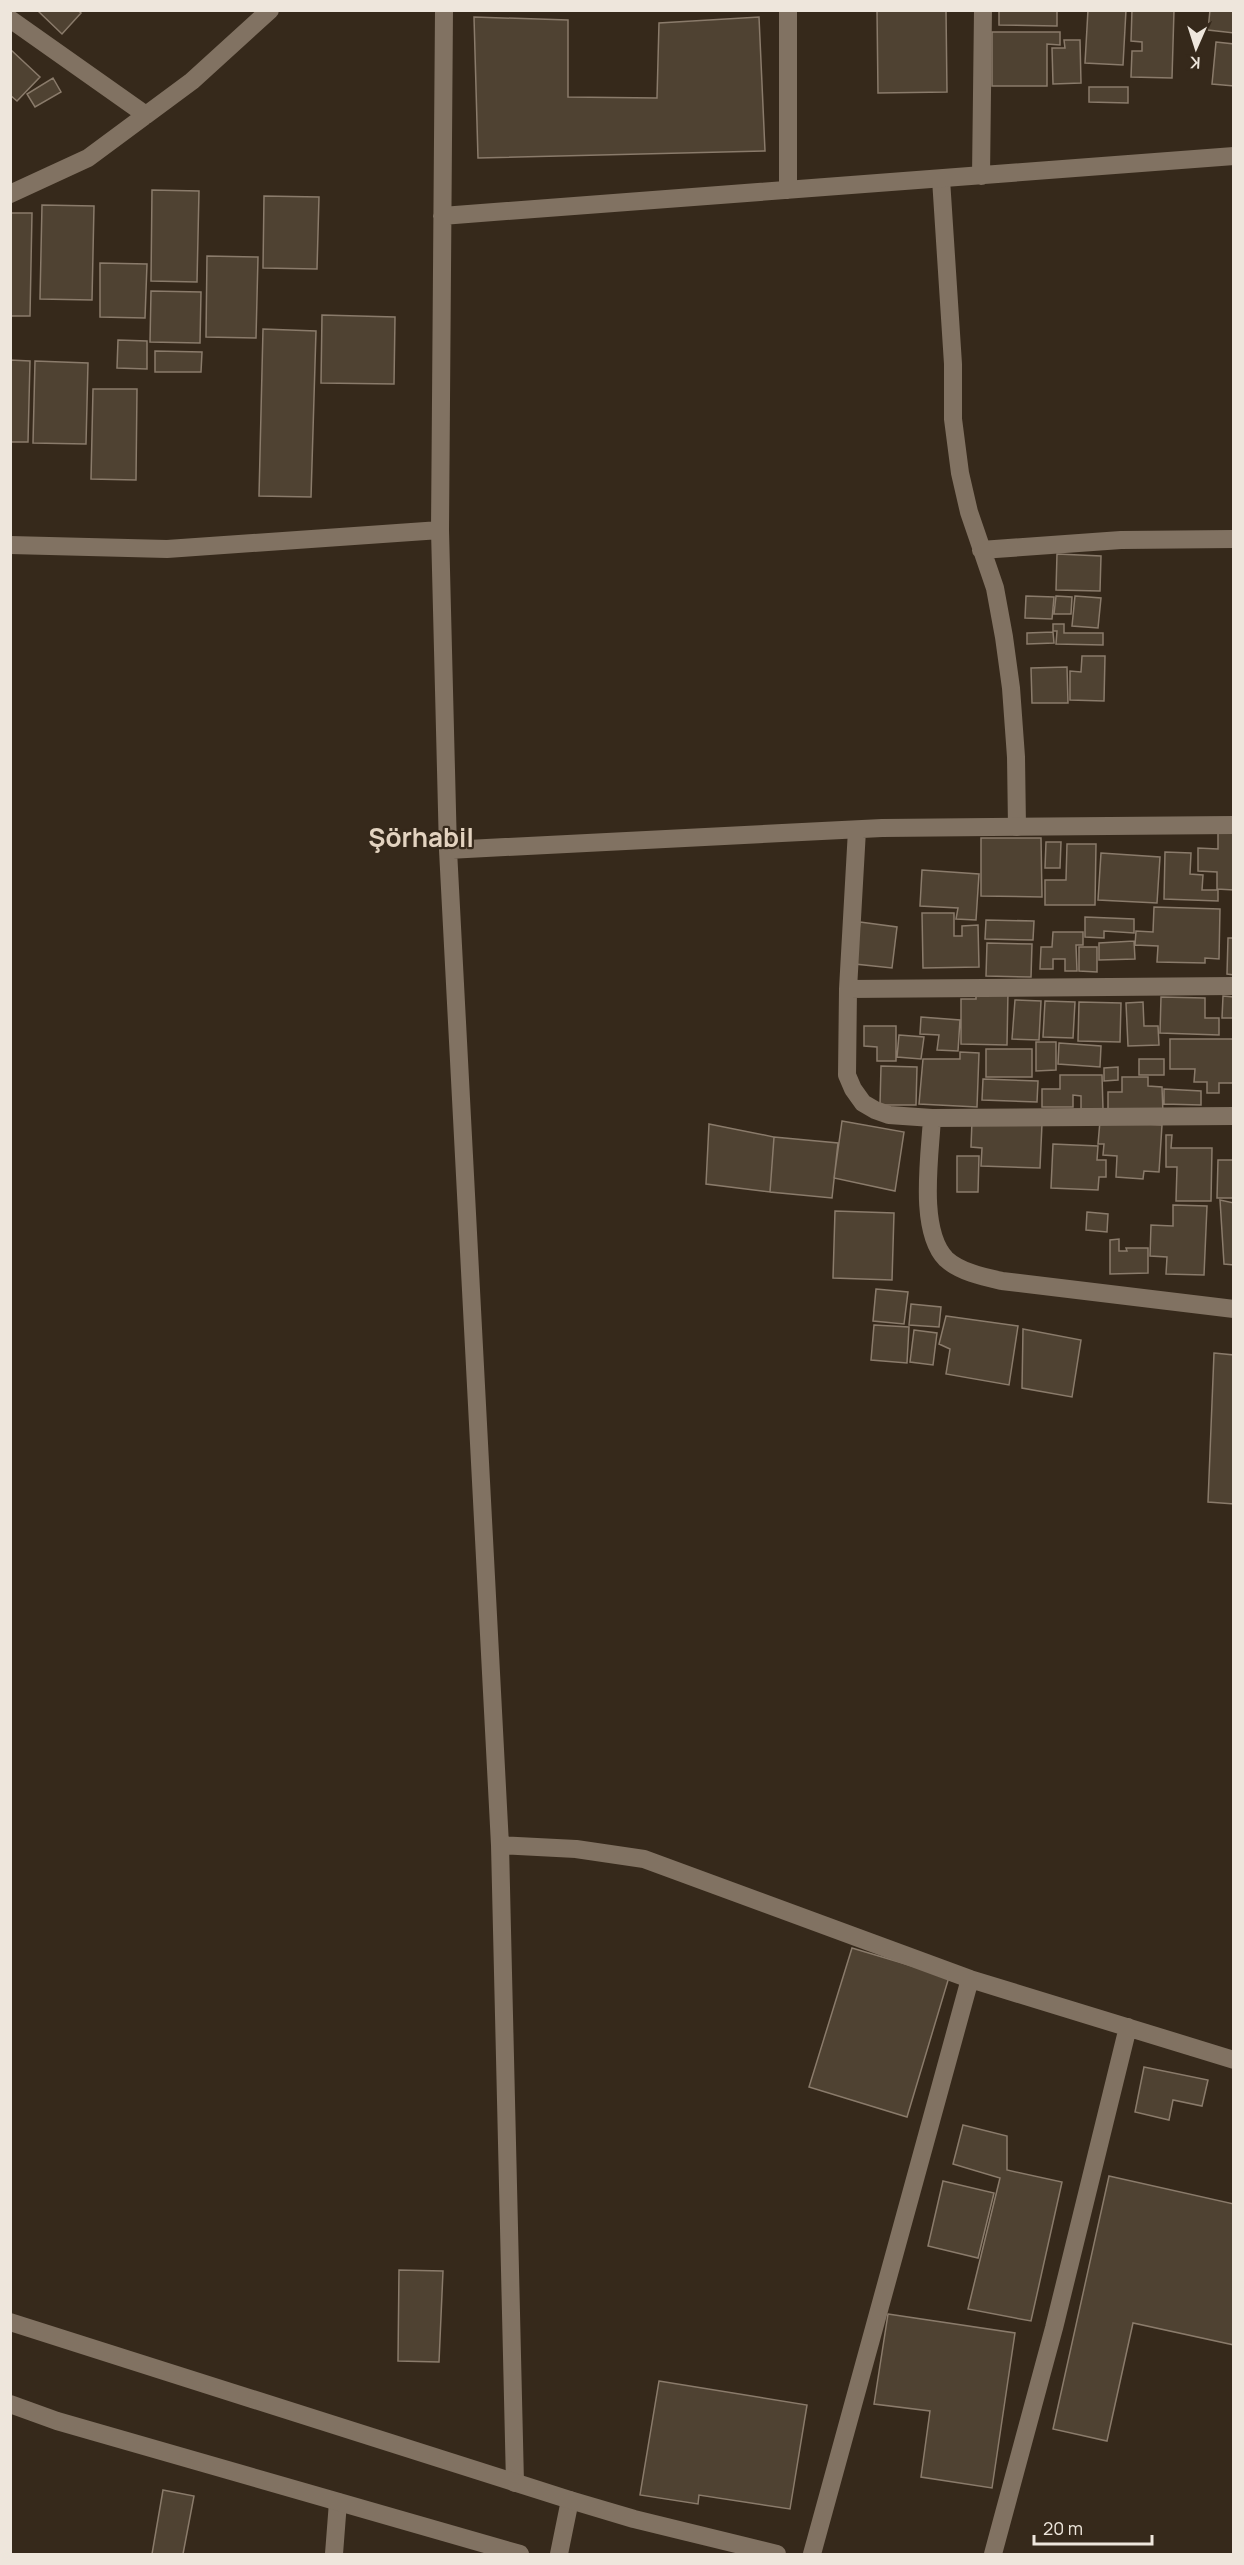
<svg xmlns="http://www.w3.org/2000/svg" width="1244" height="2565" font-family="Manrope,sans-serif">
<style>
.building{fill:#4f4232;stroke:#8a7b6b;stroke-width:1.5}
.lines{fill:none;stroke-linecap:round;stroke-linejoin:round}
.lane{stroke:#817262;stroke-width:18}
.street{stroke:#817262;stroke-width:18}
.secondary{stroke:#817262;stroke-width:18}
.labels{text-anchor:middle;stroke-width:4.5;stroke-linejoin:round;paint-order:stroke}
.district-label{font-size:26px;font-weight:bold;fill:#e3d3c0;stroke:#36291b}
</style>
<rect width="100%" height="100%" fill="#36291b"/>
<path class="building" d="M37,10H78L81,13L62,34Z
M877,10H946L947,92L878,93Z
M999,10H1057V26L999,25Z
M1088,10H1126L1123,65L1085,63Z
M1132,10H1174L1172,78L1131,77L1132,51H1142V42L1131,41Z
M1210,10H1234V33L1208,30Z
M474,17L568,20V97L657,98L659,23L759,17L765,151L478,158Z
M992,32H1060V45L1047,44V86H992Z
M1064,40H1080L1081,83L1053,84L1052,48H1065Z
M1216,42L1234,44V86L1212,84Z
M10,49L40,77L17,101L10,95Z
M53,78L61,92L35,107L27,94Z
M1089,87H1128V103L1089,102Z
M152,190L199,191L197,282L151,281Z
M264,196L319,197L317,269L263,268Z
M42,205L94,206L92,300L40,299Z
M10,213H32L30,316H10Z
M207,256L258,257L256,338L206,337Z
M100,263L147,264L145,318L100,317Z
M151,291L201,292L200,343L150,342Z
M322,315L395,317L394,384L321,383Z
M263,329L316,331L311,497L259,496Z
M118,340L147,341V369L117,368Z
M155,351L202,352L201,372H155Z
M10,360L30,361L28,442H10Z
M35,361L88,363L86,444L33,443Z
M93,389H137L136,480L91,479Z
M1057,554L1101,556L1100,591L1056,590Z
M1026,596L1054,597L1052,619L1025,618Z
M1056,596L1072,597L1071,614H1054Z
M1075,596L1101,598L1098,628L1072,626Z
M1053,624H1064V633H1103V645L1056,644L1057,631H1053Z
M1053,632L1054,643L1027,644V633Z
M1082,656H1105L1104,701L1070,700V671L1081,672Z
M1067,667L1068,703H1032L1031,668Z
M1218,832H1234V890L1217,889V872L1198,871V848L1218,849Z
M981,838H1041L1042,897L981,896Z
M1046,842H1061L1060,868H1045Z
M1067,844H1096L1095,905H1045V880H1066Z
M1165,852L1191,853L1190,874L1203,875L1202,890H1218V901L1164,899Z
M1101,853L1160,857L1157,903L1098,900Z
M922,870L979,874L976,920L956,919L958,908L920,906Z
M1154,907L1220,909L1219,959L1205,958V963L1157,962L1158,946L1135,945L1136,931L1153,932Z
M922,913H954V936H962V926L978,925L979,967L923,968Z
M1085,917L1134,919V933L1104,931V938L1085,937Z
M986,920L1034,921L1033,940L985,939Z
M860,922L897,927L892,968L855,964Z
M1053,932H1083V945H1076L1077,971H1065V959H1053V969H1040L1041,947H1052Z
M1228,938H1234V975L1227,974Z
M1134,941L1135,959L1099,960V943Z
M987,943L1032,944L1031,977L986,976Z
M1079,947H1097V972L1079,971Z
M976,990L1008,991L1007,1045L961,1044V999H976Z
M1223,996L1234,997V1018H1222Z
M1161,997L1205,998V1018H1219V1035L1160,1033Z
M1015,1000L1041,1001L1039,1040L1012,1039Z
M1045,1001L1075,1002L1073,1038L1043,1037Z
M1079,1002L1121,1003L1120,1042L1078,1041Z
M1143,1002L1144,1026H1158L1159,1045L1128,1046L1126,1003Z
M921,1017L960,1020L958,1051L937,1050L939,1035L920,1034Z
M864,1026H896V1061H877V1047L864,1046Z
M899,1035L924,1037L921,1059L897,1057Z
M1170,1039H1234V1083H1219V1093H1207V1082H1194L1195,1069H1170Z
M1036,1042H1056V1070L1036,1071Z
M1059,1043L1101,1046L1100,1067L1058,1064Z
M986,1049H1032V1077H986Z
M960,1052L979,1053L977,1107L919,1104L923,1059H960Z
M1139,1059H1164V1075H1139Z
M881,1066L917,1067L916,1105H880Z
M1118,1067V1080L1104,1081V1068Z
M1060,1075H1102L1103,1109H1081V1096L1073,1095V1107H1042V1089H1060Z
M1122,1077H1148V1086L1162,1087L1163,1114L1108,1113V1092H1122Z
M983,1079L1038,1081L1037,1102L982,1100Z
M1164,1089L1201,1091V1105L1164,1104Z
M842,1121L904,1132L895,1191L834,1178Z
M972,1121L1042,1124L1040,1168L981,1166L982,1148L971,1147Z
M1100,1121L1162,1125L1159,1172L1144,1171L1143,1179L1116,1177L1117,1156L1103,1155L1104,1144H1098Z
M709,1124L774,1137L770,1192L706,1184Z
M1166,1135H1172L1171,1148H1212L1211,1201H1176L1177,1167H1166Z
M774,1137L838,1143L832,1198L770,1192Z
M1053,1144L1098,1146L1097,1160H1106V1177H1099L1098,1190L1051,1188Z
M957,1156H979L978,1192H957Z
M1218,1160H1234V1198H1217Z
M1220,1200L1234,1203V1265L1224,1264Z
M1173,1205L1207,1206L1204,1275L1166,1274L1167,1257L1150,1256L1151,1225L1173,1226Z
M835,1211L894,1213L892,1280L833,1278Z
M1087,1212L1108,1214L1107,1232L1086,1230Z
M1119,1239V1251H1127L1126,1248H1148V1273L1110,1274V1240Z
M876,1289L908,1292L904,1324L873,1321Z
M911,1304L941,1307L939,1327L909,1325Z
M946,1316L1018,1326L1009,1385L946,1374L950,1349L939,1344Z
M874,1325L909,1327L907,1363L871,1360Z
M1023,1329L1081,1340L1072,1397L1022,1388Z
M914,1330L937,1333L933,1365L910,1362Z
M1214,1353L1234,1355V1504L1208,1502Z
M852,1948L949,1977L907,2117L809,2087Z
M1144,2067L1208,2080L1202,2106L1173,2100L1169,2120L1135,2112Z
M963,2125L1007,2136V2170L1062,2182L1031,2321L968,2309L1000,2178L953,2164Z
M1109,2176L1234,2204V2345L1133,2323L1107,2441L1053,2429Z
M943,2181L994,2193L978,2258L928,2246Z
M399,2270L443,2271L439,2362L398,2361Z
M888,2314L1015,2333L992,2488L921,2477L930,2411L874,2404Z
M659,2381L807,2405L790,2509L699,2495L698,2504L640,2495Z
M163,2490L194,2496L183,2554H152Z"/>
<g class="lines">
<path class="lane" d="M941,179L953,364V419L960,473L969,512L995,588L1004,637L1011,688L1016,757L1017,827
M981,550L1121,540L1234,539"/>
<path class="street" d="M444,10L440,530L448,850L500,1845L515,2483
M788,10V190
M10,19L146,115
M981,176L983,10
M10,194L88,158L192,81L270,10
M442,216L1234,156
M10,545L167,549L440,530
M857,830L848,989L847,1075L853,1089L863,1103L875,1110L889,1115L932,1118
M448,850L882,828L1234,825
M848,989L1234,986
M1234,1116L932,1118C930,1156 918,1230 946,1259C960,1272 984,1277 1002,1281L1234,1309
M500,1845L576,1849L644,1859L970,1979
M334,2554L338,2502
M559,2554L570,2500
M812,2554L970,1979L1234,2060
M993,2554L1054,2328L1128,2027"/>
<path class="secondary" d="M10,2322L570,2500L634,2519L777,2554
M10,2404L57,2421L520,2554"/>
</g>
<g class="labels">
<g class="district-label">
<text x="421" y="847">Şörhabil</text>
</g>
</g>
<rect width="1244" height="2565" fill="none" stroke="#eee6dc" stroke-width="24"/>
<g transform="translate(1196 48) rotate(183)" stroke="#36291b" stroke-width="4.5" paint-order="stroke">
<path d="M0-4.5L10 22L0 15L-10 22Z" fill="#eee6dc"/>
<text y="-9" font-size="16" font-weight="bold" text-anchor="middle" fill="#eee6dc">K</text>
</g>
<path d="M1034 2535v9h118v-9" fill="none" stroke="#eee6dc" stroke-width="3"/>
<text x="1043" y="2535" font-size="18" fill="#eee6dc" stroke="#36291b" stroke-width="4.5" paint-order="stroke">20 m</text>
</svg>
